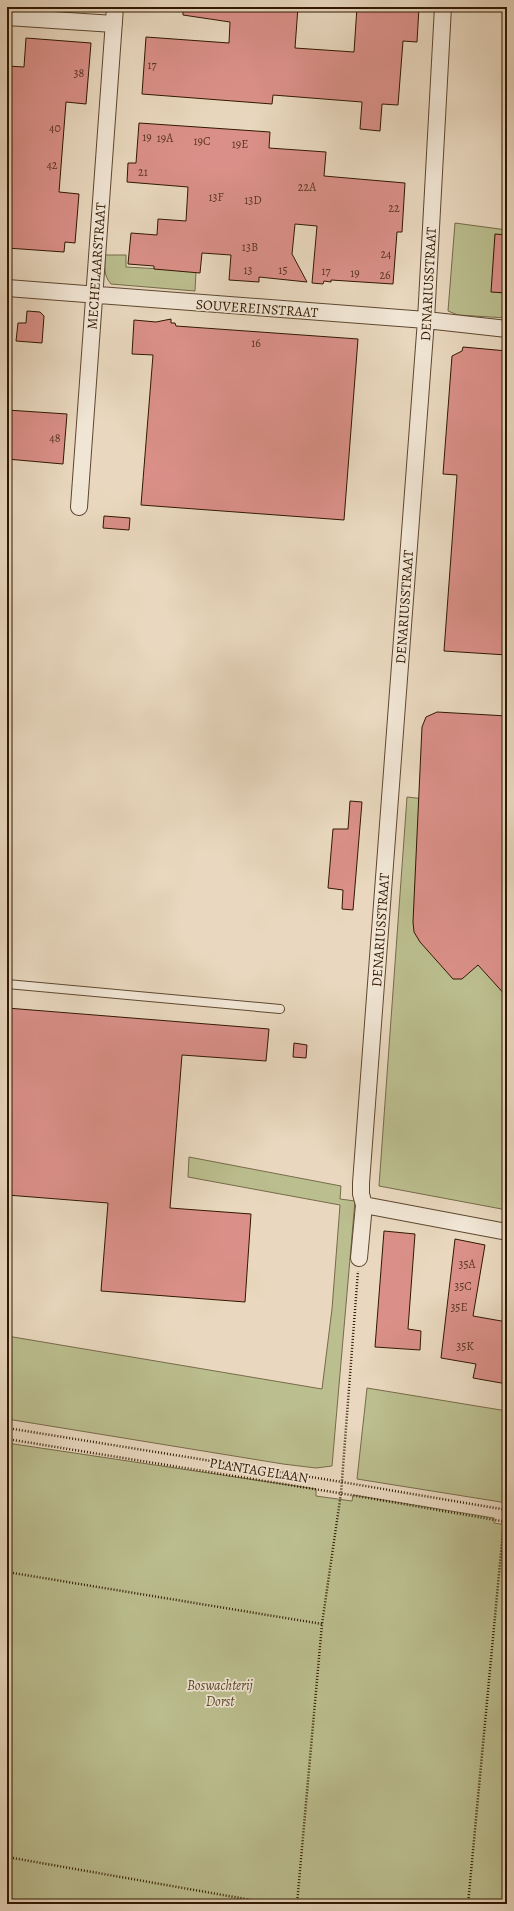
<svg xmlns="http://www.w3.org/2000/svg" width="514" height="1911" font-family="Alegreya,serif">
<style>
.green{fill:#bbbe8f;stroke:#766b48}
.building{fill:#da9088;stroke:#311800}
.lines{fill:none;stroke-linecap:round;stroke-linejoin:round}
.lane-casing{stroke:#5f4830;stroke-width:10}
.street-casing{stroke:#5f4830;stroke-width:18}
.path{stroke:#311800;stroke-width:2.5;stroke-dasharray:1 2;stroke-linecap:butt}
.lane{stroke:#f1e6d5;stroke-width:8}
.street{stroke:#f1e6d5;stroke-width:16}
.labels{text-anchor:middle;stroke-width:3.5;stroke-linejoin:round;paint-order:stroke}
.number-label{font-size:12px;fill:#5b3622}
.street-label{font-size:14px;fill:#311800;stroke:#f1e6d5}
.park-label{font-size:14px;font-style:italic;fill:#5a4a2b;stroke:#f1e6d5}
</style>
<rect width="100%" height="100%" fill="#e9d8bf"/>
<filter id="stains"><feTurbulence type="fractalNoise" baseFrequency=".005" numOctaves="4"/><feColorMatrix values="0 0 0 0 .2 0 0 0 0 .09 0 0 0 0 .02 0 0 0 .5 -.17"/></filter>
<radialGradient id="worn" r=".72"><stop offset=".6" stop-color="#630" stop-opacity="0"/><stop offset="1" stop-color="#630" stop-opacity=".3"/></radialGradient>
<path class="green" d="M455,223L507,230V318L458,315L448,311Z
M105,255H126V267L196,271L195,291L111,284C103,275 105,267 105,255Z
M407,797L507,808V1210L379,1186Z
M189,1157L341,1186L340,1199L355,1201L332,1466L316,1468L283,1464L7,1419V1336L322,1389L332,1309L340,1205L188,1177Z
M367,1388L507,1411V1503L357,1479Z
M7,1443L316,1489V1496L352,1501L353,1495L494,1518V1523L507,1525V1904H7Z"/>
<path class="building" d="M183,7H298L295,48L354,52L357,7H419L417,42L403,41L398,105L382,104L380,131L360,129L362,102L273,95L272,104L142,94L146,37L229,43L230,22L183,15Z
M26,38L91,43L86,104L66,102L59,192L79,194L75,243L65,242L64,252L7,248V66L24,67Z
M139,123L270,132L269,148L326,152L324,176L405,183L402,232H397L393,284L331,280V282L324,281L323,284L312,283L317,226L295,224L292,254L307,282L259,277V282L229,280L231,255L202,253L200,273L154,269V266L128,264L131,233L157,235L158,219L186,221L188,187L127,182L128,163H136Z
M495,234L507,235V293L491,292Z
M27,311L40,312L44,316L42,343L16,341L18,323H26Z
M171,319V323H175L176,326L358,339L344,520L141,505L153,355L132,354L134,320L156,322Z
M463,347L507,351V655L444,651L457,475L443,474L452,356L462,351Z
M7,410L67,414L63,464L7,459Z
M104,516L130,518L129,530L103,528Z
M437,712L507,716V997L478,965L462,979H453L420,942L414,932L413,922L422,727L426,717Z
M350,801L362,802L353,910L342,909L343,890L328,888L333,829H348Z
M7,1008L269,1029L266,1061L182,1055L170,1208L251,1214L245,1302L101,1291L108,1203L7,1195Z
M294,1043L307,1045L306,1058L293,1057Z
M384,1231L415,1234L408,1329L421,1331L420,1350L375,1347Z
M455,1239L485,1245L473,1316L507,1322V1384L473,1378L476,1364L441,1358Z"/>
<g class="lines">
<defs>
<path id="lane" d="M7,984L280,1009"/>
<path id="street" d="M7,17L114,24
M7,288L426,320L507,329
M79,507L115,7
M364,1205L507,1232
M359,1258L364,1205L361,1194V1183L426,320L443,7"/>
</defs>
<use href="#lane" class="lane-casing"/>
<use href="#street" class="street-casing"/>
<path class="path" d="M7,1428L342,1482L507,1510
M7,1439L357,1496L507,1522
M7,1572L322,1624
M7,1857L274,1904
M297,1904L322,1624L341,1493L358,1271
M468,1904L505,1510"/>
<use href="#lane" class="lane"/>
<use href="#street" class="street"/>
</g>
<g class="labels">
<g class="number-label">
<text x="152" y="69">17</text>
<text x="79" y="77">38</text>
<text x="55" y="132">40</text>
<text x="147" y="141">19</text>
<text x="165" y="142">19A</text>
<text x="202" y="145">19C</text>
<text x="240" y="148">19E</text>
<text x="52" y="169">42</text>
<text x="143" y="176">21</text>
<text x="307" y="191">22A</text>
<text x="216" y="201">13F</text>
<text x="253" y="204">13D</text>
<text x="394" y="212">22</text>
<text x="250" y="251">13B</text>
<text x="386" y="258">24</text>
<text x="248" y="274">13</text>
<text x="283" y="274">15</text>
<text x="326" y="275">17</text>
<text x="355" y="277">19</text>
<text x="385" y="279">26</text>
<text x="256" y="347">16</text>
<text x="55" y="442">48</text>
<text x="467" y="1268">35A</text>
<text x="463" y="1290">35C</text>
<text x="459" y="1311">35E</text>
<text x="465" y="1350">35K</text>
</g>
<g class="street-label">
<text transform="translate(96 266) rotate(-86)" y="5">MECHELAARSTRAAT</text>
<text transform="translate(428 284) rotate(-87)" y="5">DENARIUSSTRAAT</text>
<text transform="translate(257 308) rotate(4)" y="5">SOUVEREINSTRAAT</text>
<text transform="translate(404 607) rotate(-86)" y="5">DENARIUSSTRAAT</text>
<text transform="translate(380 930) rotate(-86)" y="5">DENARIUSSTRAAT</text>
<text transform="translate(259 1470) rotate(9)" y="5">PLANTAGELAAN</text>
</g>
<g class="park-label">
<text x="220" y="1690">Boswachterij<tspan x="220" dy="16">Dorst</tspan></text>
</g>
</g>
<rect width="514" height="1911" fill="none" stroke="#e9d8bf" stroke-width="24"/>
<rect x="8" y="8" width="498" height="1895" fill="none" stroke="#311800" stroke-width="2"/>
<rect x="12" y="12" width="490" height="1887" fill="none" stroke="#311800"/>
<rect width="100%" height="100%" filter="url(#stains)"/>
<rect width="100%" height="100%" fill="url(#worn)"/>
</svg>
